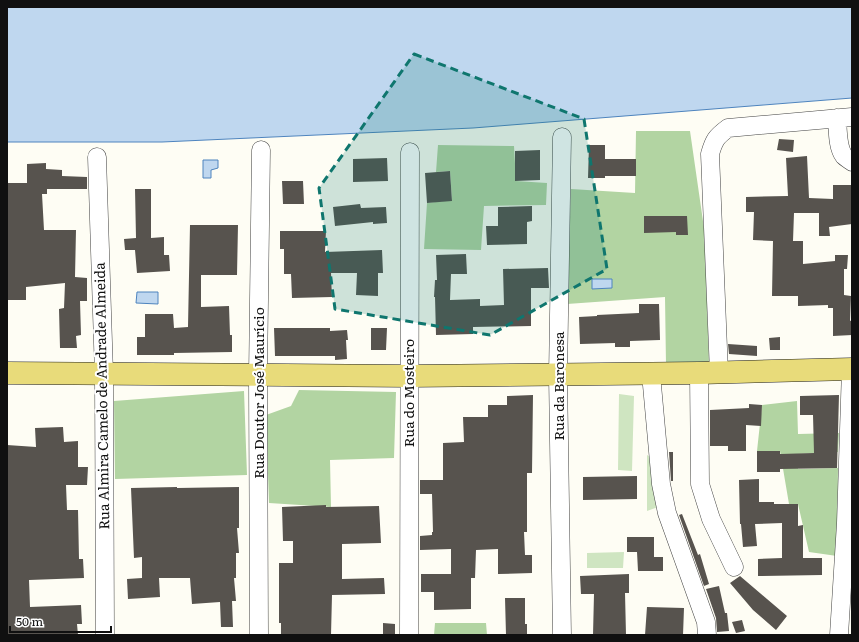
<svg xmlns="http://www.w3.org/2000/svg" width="859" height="642" font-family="Literata,serif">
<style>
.green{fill:#cfe5c1}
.forest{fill:#b2d4a2}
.water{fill:#bfd7ef;stroke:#4e84be}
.building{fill:#57534e}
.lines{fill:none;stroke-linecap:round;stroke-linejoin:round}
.minor-casing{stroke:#434343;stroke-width:19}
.major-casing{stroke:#212121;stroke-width:23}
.minor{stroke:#fff;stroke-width:18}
.major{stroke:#e8db7a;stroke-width:22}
.marked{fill:#0f766e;fill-opacity:0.2;stroke:#0f766e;stroke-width:3;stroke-dasharray:8 5;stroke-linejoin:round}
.labels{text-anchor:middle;stroke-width:4;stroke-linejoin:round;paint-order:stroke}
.street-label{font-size:14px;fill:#101010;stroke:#fff}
</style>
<rect width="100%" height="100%" fill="#fefdf4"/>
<path class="green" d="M619,394L634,396L632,471L618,470Z
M647,455L654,459L658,507L647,511Z
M624,552L623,568H587V553Z"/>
<path class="forest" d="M636,131H690L705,235L709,364L666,365L665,297L567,304L571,189L635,193Z
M438,145L514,146L516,181L547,183L546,205L484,206L481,250L424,249L427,203L452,200L450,171L436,172Z
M299,390L396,392L394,458L330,460L331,507L269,503L266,415L291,406Z
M244,391L247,475L115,479L114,401Z
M797,401L798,434L839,433L838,452L797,454L798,469L838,468L837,556L809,552L798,504H789L780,451H757L762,405Z
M435,623H486L487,635H434Z"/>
<path class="water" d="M7,7H852V98L473,128L162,142H7Z
M203,160H218V168L211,170V178H203Z
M592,279H612V288L592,289Z
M137,292H158V304L136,303Z"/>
<path class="building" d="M779,139L794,140L793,152L777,150Z
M589,145H605V159H636V176H605V178H588Z
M540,150V180L515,181V151Z
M807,156L809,198L833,199V185H852V224L829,227L830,236H819V213H794L793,241H803V264L835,261V255H848L847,269H844V295L851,296L850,321L852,320V335L833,336V308H828V305L798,306V296H772L773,241L753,240L754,212H746V197L788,196L786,158Z
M387,158L388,181L353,182V159Z
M46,163V169L62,170V176L87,177V189H47V194H42L44,230H76L75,277L87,278V301H80L81,335L76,336L77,348H60L59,309L64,308L65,283L26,287V300H7V183H27V164Z
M450,171L452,201L427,203L425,173Z
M282,181H303L304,204H283Z
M135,189H151V238L164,237V255H169L170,271L137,273L135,250H125L124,239L136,238Z
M360,204L361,208L386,207L387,223L373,224V222L335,226L333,207Z
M532,206V221L527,222V244L487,245L486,226H498V207Z
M644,216H687L688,235H676V232L644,233Z
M190,225H238L237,275H201V307L229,306L230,335H232V352L174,353V355H137V337H145V314H173L174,328L188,327Z
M280,231H326L325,252L382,250L383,273H378V296L356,295L357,273H331L332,297L292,298L291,274H284V249H280Z
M466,254L467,274H451L450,300L480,299V306L504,305L503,269L548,268L549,288H531V326L473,327V334L436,335L435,297H434L435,280H437L436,255Z
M639,304H659L660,340L630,341V347H615V343L580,344L579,317L597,316V315L639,313Z
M274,328H330V331L347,330L348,340H346L347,359L335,360V356H275Z
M371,328H387L386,350H371Z
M780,337V350H770L769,338Z
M728,344L757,346V356L729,354Z
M533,395L532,473H527V532H524L525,555H532V573L498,574V549L476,550L475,578H471V609L434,610V592H421V574H451V549L420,550V536L432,535V532H433L432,494H420V480H443V443L464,442L463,417H488V405H507V396Z
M839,395L837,468L780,469V472H757V451H780V454L814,453L813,415H800V396Z
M749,404L762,405L761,426L746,425V451H728V446H710V410L749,408Z
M63,427L64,442L78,441V467H88L87,485H66L67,510H78L79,559H83L84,578L29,580L30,607L81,605L82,624H77L78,635H7V445L36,447L35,428Z
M669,452H673V481H671Z
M637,476V499L583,500V477Z
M759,479V502H774V504H798V526L803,525V558H822V575L758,576V559L782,558V523L755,524L757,546L743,547L741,524H740L739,480Z
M177,487V488L239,487V528H237L239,553H236V578H234L236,601H232L233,627H221L220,602L192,604L190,578H159L160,597L128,599L127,579L142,578V557L134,558L131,488Z
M326,505V507L379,506L381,543L342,544V579L384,578L385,594L332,595L331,635H281V623H279V563H293V541H283L282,507Z
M682,514L698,555L700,554L709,584L704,586L679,515Z
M627,537H654V557H663V571H638L637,552H627Z
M629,574V593H625L626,635H593L594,594H581L580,576Z
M740,576L787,616L776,630L753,610L730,583Z
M719,586L725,613H727L729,631L717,632L716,618L706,589Z
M505,598H525V624H527V635H506Z
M647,607L684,608L683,635H645Z
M742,620L745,631L736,633L732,622Z
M383,623L395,624V635H383Z"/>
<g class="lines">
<defs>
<path id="minor" d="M837,118C838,129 837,147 844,156C846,158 850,160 852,162
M562,137L558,375L562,635
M97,157L104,374L105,635
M699,373L700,484L711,519L734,567
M719,373L710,154C714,140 716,137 728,128L852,117
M651,374L661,484L667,513L706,622L707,635
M259,635L258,375L261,150
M409,635L410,152
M839,635L846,523L851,369"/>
<path id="major" d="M7,373L409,376L699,373L852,369"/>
</defs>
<use href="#minor" class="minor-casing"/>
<use href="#major" class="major-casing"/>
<use href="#minor" class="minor"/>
<use href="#major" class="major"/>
</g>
<path class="marked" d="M414,54L584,119L607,269L490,335L335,309L319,188Z"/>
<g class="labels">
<g class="street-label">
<text transform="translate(559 386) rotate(-90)" y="5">Rua da Baronesa</text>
<text transform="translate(259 393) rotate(-90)" y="5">Rua Doutor José Maurício</text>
<text transform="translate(409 393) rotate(-90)" y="5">Rua do Mosteiro</text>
<text transform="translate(102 396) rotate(-91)" y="5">Rua Almira Camelo de Andrade Almeida</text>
</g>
</g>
<rect width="859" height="642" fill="none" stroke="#101010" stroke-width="16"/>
<path d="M10 626v6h101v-6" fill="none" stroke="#101010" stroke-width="2"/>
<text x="16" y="626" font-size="12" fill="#101010" stroke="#ffffff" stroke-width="3" paint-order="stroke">50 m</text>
</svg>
